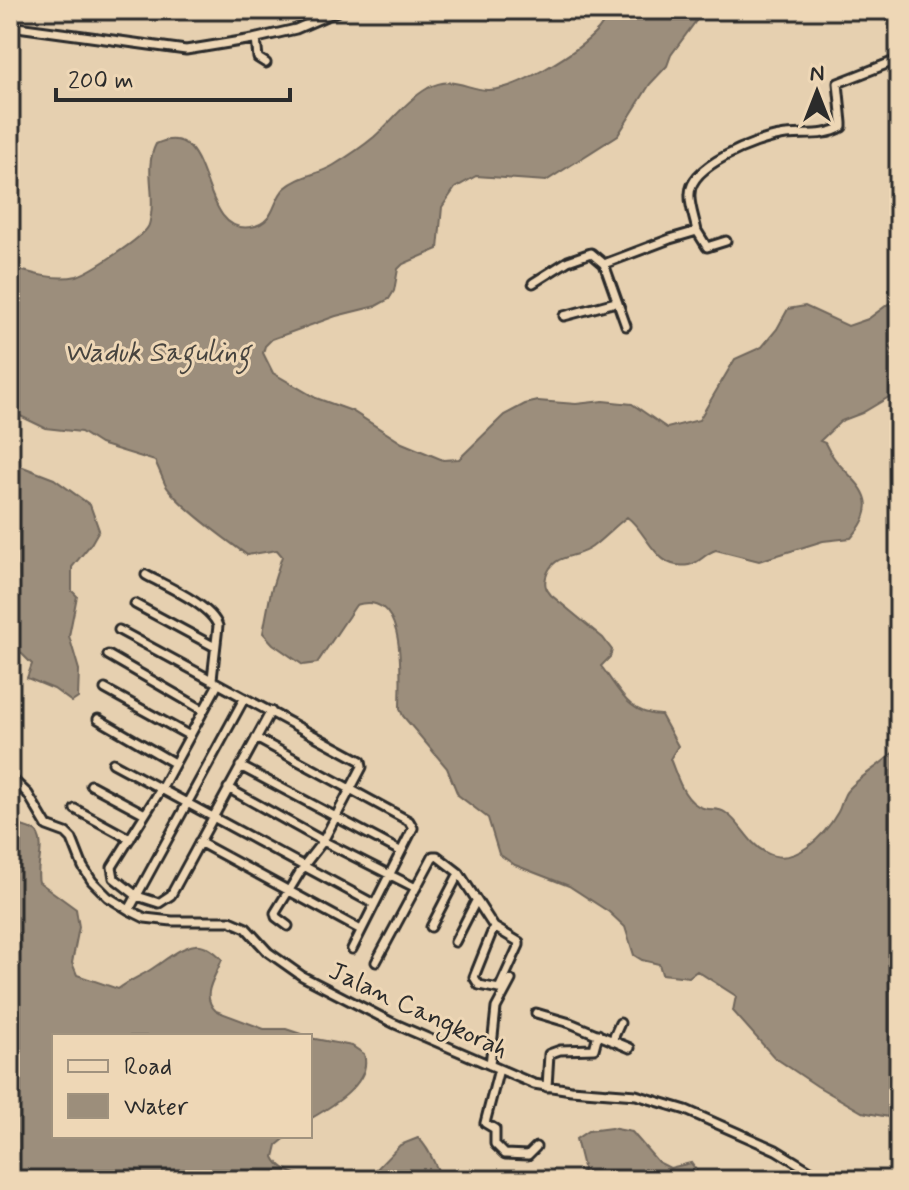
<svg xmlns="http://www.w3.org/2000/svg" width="909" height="1190" font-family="Mynerve,sans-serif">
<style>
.water{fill:#9c8e7b;stroke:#6f665b;stroke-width:2}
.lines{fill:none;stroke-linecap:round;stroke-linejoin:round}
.minor-casing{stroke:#2b2b2b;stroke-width:13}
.minor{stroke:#eed7b6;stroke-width:7}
.labels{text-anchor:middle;stroke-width:6;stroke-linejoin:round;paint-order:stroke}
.street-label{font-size:26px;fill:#2b2b2b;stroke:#eed7b6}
.water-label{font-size:28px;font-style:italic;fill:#47443f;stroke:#eed7b6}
</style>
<rect width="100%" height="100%" fill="#e6d0b0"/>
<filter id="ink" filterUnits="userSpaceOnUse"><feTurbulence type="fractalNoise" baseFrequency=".0125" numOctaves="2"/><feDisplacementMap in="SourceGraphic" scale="16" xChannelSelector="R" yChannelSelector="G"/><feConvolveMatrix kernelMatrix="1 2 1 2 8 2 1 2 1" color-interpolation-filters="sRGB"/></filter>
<g filter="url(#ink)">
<path class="water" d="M612,10H704L671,55L667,66L650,84L618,135L546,181L476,176L455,188L442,207L438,249L403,264L398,269L394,291L389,299L376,306L336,316L272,339L265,346L263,353L273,373L316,398L352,411L402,443L443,460L459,459L504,415L525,404L538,401L576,404L603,401L632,404L667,428L699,420L735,359L762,347L777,329L788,309L805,306L848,326L868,319L899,296V391L862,413L841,421L820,441L825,443C840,479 893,491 851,538L823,541L759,561L716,550C705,553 700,563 689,565C655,571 648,532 627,517C615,526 604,538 592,547C575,560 553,552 546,577C544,585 546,589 551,595L603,638L612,650L610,657L601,666C619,689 628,715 661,715L678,746L670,759C677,775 683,802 703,808C712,811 718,807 726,813C741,823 748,843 765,852C794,869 825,835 838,812C842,805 842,796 848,790C863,773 885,764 899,746V1119L862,1112L817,1086L774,1057L733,1011L736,996L697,971L689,977L662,974L659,964L642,960L634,955L625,927L609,912L569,886L515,865L499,854L488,818L458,795L447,768L403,716L400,709C400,679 409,588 356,605L317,663L303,665L273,644L263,633L271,591L282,556L277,550L247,555C228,541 176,504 165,484C162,477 159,469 155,461L100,444L81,432L45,428L10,411V267C30,273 55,281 77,276C90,272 141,239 148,227C150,224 150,219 151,215C155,190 144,167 156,144C217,116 196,236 251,227C276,223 272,200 285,188C300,175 318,175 334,165C347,157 362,147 374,137C392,121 407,100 428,88C452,75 466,89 487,90C516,91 579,51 598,30C603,24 607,16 612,10Z
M10,462L54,479L90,505L99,530L91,544L72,567V591L77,596L69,636L79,670L78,698L72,702L54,689L27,678L32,664L10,642Z
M10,803L19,825C24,827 34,829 37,833C46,846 35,868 39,882L76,909L79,927L72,963L77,975L118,989C130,980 139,977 150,970C163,962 180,947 195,945C205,943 216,953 222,959C216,977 199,995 216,1011L264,1029H286L307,1036H54V1136H288L277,1145L274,1157C283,1177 317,1179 337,1180H10Z
M310,1038L352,1046L364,1054C373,1083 331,1107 310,1119Z
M611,1128L632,1132L658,1162L670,1168L691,1163L703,1180H581L583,1167L576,1139L588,1131Z
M418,1138C431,1149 434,1167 444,1180H357L374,1172L400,1145Z"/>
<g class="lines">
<defs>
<path id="minor" d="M10,26L186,50L253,39L296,29L340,10
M256,39L258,58L266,63
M697,231C695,220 689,205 690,194C690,165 756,140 780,136C801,132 823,138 842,127V123L838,83L897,60L899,38
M604,264L670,239L697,231L707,247L726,241
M533,283L568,261L591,253L604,264L626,326
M564,316L616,302
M146,575C166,586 211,605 218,626L212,679
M135,604L215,647
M119,630L361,761L362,767L323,841L305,864L275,913L276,917L288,926
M108,655L203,710
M218,684L161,789L112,867L114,878L137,896L159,903L171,895L271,711
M105,689L190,736
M98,719L174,763
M256,738L409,821L413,828L352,949
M113,763L374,904
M240,766L400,851
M10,777L28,794L47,826L66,833L72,839L83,867L92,881L108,897L129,910L145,918L172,921H230L246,928L268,952L302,976L393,1023L534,1084L571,1090L636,1095L686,1110L776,1150L825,1180
M91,785L145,814
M228,788L323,841L416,888
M75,809L130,839
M199,842L361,930
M459,873L494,927L474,977L479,985L499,989L519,945V942L494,927
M129,910L244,699
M455,942L476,901
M376,962L433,856H437L459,873L431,927
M536,1013L570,1023L630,1048
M612,1041L620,1023
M490,1065L496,1008L511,980
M499,1069L485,1123L495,1129V1144L505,1154L528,1155L536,1147
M547,1087L549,1054L560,1050L594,1049L598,1034"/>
</defs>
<use href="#minor" class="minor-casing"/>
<use href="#minor" class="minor"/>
</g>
</g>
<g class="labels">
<g class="street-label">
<text transform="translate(419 1009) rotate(25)" y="9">Jalan Cangkorah</text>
</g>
<g class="water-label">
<text x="157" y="361">Waduk Saguling</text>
</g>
</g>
<rect width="909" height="1190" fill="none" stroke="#eed7b6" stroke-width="40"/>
<rect x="20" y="20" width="869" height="1150" fill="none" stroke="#2b2b2b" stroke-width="3" filter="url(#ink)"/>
<rect x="52" y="1034" width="260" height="104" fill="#eed7b6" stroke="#a0927e" stroke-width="2"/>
<rect x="68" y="1060" width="40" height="12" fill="#eed7b6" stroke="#a0927e" stroke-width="2"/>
<text x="124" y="1074" font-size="24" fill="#2b2b2b">Road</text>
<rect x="68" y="1094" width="40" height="24" fill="#9c8e7b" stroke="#a0927e" stroke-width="2"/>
<text x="124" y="1114" font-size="24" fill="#2b2b2b">Water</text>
<g transform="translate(817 92)" stroke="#eed7b6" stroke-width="6" paint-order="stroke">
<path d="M0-6L14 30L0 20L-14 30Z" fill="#2b2b2b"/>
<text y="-12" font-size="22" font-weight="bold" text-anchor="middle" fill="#2b2b2b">N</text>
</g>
<path d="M56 88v12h234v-12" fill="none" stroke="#2b2b2b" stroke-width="4"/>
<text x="68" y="88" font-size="24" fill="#2b2b2b" stroke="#eed7b6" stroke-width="6" paint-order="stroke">200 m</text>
</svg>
